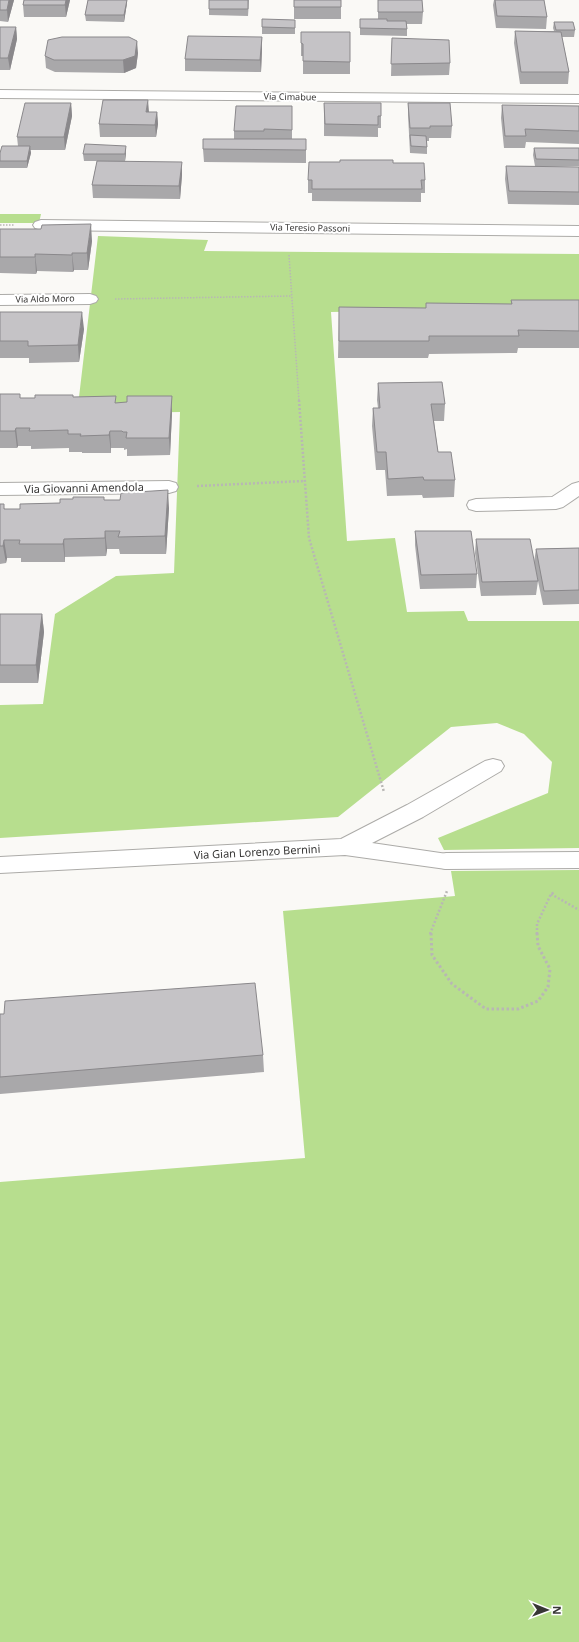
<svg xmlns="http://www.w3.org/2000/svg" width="579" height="1642" font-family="'Noto Sans',sans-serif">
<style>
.green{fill:#b7de8e}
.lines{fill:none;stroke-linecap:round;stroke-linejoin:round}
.lane-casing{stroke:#acaba8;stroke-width:2}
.street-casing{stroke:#acaba8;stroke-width:2}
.path-far2{stroke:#b8b7b4;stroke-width:1.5;stroke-dasharray:1.5 1.5;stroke-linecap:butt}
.path-far1{stroke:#b8b7b4;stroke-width:2.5;stroke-dasharray:2 2;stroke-linecap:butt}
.path{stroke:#b8b7b4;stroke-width:3;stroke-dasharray:2.5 2.5;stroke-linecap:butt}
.lane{fill:#fff;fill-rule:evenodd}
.street{fill:#fff;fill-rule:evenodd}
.wall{fill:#a9a8aa}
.shaded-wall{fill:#8a888b}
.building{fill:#c5c3c6;stroke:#8a888b}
.labels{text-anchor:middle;stroke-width:4;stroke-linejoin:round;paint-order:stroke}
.far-street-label{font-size:9px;fill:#373635;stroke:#fff}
.street-label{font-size:11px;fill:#373635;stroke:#fff}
</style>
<rect width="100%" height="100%" fill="#faf9f6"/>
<path class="green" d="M0,214H41L39,223H0Z
M98,236L208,240L204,251L579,254V308L331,312L347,541L395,538L407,612L464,611L468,621H579V848L444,850L438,838L548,793L552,762L524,734L497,723L451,727L338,817L0,838V705L43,704L55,614L116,576L174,573L180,412L77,414Z
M579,870V1642H0V1182L305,1158L283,911L455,896L451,871Z"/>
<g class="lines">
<defs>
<path id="lane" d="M579,852V868L446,869L438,867L435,861L438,855L446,853Z"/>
<path id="street" d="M0,90L579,95V103L0,98Z
M41,220L579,226V236L41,230L35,228L33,225L35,222Z
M90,294L96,296L98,299L96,302L90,304L0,305V295Z
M169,481L176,483L178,487L176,491L169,493L0,495V483Z
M579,482V496L563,507L556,509L476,511L469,509L467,505L469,501L476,499L552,497L572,484Z
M493,759L501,761L504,766L501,771L423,817L372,843L454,855L457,861L454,867L446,869L345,855L0,873V857L341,839L407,805L485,761Z"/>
</defs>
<use href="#lane" class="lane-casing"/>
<use href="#street" class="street-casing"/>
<path class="path-far2" d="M0,225H15
M289,255L299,401
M115,299L291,296"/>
<path class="path-far1" d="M299,400L309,538L384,792
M197,486L304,481
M551,894L579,910
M430,934L447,891
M537,934V924L551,894L555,892"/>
<path class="path" d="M431,933L432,955L452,984L486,1009H518L538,1001L548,987L550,969L538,946L537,933"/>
<use href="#lane" class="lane"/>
<use href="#street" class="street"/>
</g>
<path class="wall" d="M0,0H14L8,22L0,21Z
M24,0H70L66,17H24L23,5Z
M88,0H127V3L124,22L86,21L85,15Z
M209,0H249L248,16L209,15Z
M341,0V19H294V7Z
M378,0H422L423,12L422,24H407V36L360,35V19H378Z
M494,0H544L547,17L546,29L496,28L493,5Z
M295,20V34H262V27Z
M554,22L575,30L574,37H562L569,72L568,84H520L514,43L515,31H554L553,28Z
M0,27H16L17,39L10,70H0Z
M301,32H350V74H303V56H301Z
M262,37V49L261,72L185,71V59Z
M392,38L450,63L449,75L391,76Z
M138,53L136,68L124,73L55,72L46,68L45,56Z
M71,103L72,116L65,150H30L31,153L27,168H0V153L18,146L17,137Z
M324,103L381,116V128H378V137L324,136Z
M408,103L452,126L451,138H429V141H427V154L410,153L408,115Z
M502,105L579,107V144L526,142L525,148H504L501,118Z
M292,106V139H306V163L204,162L203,149L234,139V131Z
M149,112H157L158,124L156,137H100L99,124Z
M534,148H579V166H535L533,155Z
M126,153L125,161L182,175L180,199L93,198L92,185L97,161H84L83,154Z
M393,163L425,180V193H421V202L312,201V193H308V180Z
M506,166L579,167V205L508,204L505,179Z
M0,229L92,241L88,270H74L73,272L37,271L36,274L0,273Z
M511,300H579V348H518L517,353L429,354L428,358H338L339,307L426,308V303L511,304Z
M0,312L84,329L79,362L29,363V358H0Z
M378,383L445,404L444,421H434L438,452L455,480L454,497L423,498L422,495L387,496L385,470H376L372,426L373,408H378L377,400Z
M0,394L20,398H35L73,395V397L116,403L172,413L170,455L127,456V449L124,450V448H111V453H82V452H69V448L31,449V446H18L17,448H0Z
M104,497V500L169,508L166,554H120L119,549H107L106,556L65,557V562H21V558H7L6,563L0,564V504L5,509H20L60,503L73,499Z
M415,531L477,574L476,588L420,589L415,545Z
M476,539L538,581L536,595L481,596L475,553Z
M579,548V604L543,605L534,562L536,549Z
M0,614H42L44,632L38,683H0Z
M0,1014L263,1055L264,1072L0,1094Z"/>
<path class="shaded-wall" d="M9,0H14L8,22L7,10Z
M66,0H70L66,17L65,5Z
M127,0V3L124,22V15Z
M16,27L17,39L10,70L8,58Z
M262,37V49L261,72L260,60Z
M137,41L138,53L136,68L124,73L123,60Z
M148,100L149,112H146Z
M71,103L72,116L65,150L64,137Z
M157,112L158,124L156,137L155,125Z
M30,146L31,153L27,168V161Z
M126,146V153L125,161V154Z
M182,162V175L180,199L179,186Z
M91,224L92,241L88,270L87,253Z
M72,253L74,270L73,272L72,255Z
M35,254L37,271L36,274L35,257Z
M82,312L84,329L79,362L78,345Z
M172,396V413L170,455L169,438Z
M16,428L18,446L17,448L15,431Z
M110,431L111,448V453L109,435Z
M168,490L169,508L166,554L165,536Z
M105,531L107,549L106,556L105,538Z
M64,539L65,557V562L63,544Z
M4,540L7,558L6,563L3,546Z
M42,614L44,632L38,683L36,665Z"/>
<path class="building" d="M0,0H9L7,10H0Z
M24,0H66L65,5H23Z
M88,0H127L124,15H85Z
M209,0H248V9H209Z
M294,0H341V7H294Z
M378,0H422L423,12H378Z
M495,0H544L547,17L497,16Z
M262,19L295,20V28L262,27Z
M360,19H387V21H406L407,29L360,28Z
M554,22H573L575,30H556Z
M0,27H16L8,58H0Z
M515,31L561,32L569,72H521Z
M301,32H350V62L303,61V44L301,43Z
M188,36L262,37L260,60L185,59Z
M62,37H129L137,41L135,56L123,60H54L45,56L48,40Z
M392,38L449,40L450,63L391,64Z
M103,100H148L146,112H157L155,125L99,124Z
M25,103H71L64,137H17Z
M324,103H381V116H378V125L325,124Z
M408,103H450L452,126H430V128H410Z
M502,105L579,106V131L525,129L526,136H505Z
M236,106H292V130L264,129V131H234Z
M410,135L426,136L427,147L411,146Z
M203,139H306V150L203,149Z
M85,144L126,146L125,154H83Z
M2,146H30L27,161H0V153Z
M534,148H579V160L536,159Z
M340,160H393V163H424L425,180H421L422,189H312V180H308L309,162H340Z
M97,161L182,162L179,186L92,185Z
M506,166L579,167V192L509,191Z
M91,224L87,253H72V255L35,254V257H0V229H41L42,225Z
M511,300H579V331L518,330L519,336H429V341H339V307L426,308V303L512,304Z
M0,312H82L78,345L28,346V341H0Z
M442,382L445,404H431L438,452H451L455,480H424L423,477L388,479L386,452H377L373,408H380L378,383Z
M0,394H20V398H35V395H73V397L116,396L115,403L127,402V396H172L169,438H126L127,432H123L122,431H110L109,435L80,436L81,434H68V430L29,431L30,428H16L15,431H0Z
M168,490L165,536L118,537L120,531H105V538L64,539L63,544H19L20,540H4L3,546H0V504H4V509H20V504L60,503V499H73V497H104V500H120L121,493Z
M415,531H471L477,574L421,575Z
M476,539H530L538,581L482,582Z
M579,548V590L544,591L536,549Z
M0,614H42L36,665H0Z
M255,983L263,1055L0,1077V1014H4L5,1001Z"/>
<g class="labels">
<g class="far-street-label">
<text transform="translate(290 97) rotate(1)" y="3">Via Cimabue</text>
<text transform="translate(310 228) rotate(1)" y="3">Via Teresio Passoni</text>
<text transform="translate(45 299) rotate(-1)" y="3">Via Aldo Moro</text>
</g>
<g class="street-label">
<text transform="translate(84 488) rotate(-1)" y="4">Via Giovanni Amendola</text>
<text transform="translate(257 852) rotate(-3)" y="4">Via Gian Lorenzo Bernini</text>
</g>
</g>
<g transform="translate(547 1610) rotate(91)" stroke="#ffffff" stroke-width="3" paint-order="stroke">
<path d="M0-3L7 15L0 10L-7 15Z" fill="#373635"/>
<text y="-6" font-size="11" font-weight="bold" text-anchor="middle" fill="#373635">N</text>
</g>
</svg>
